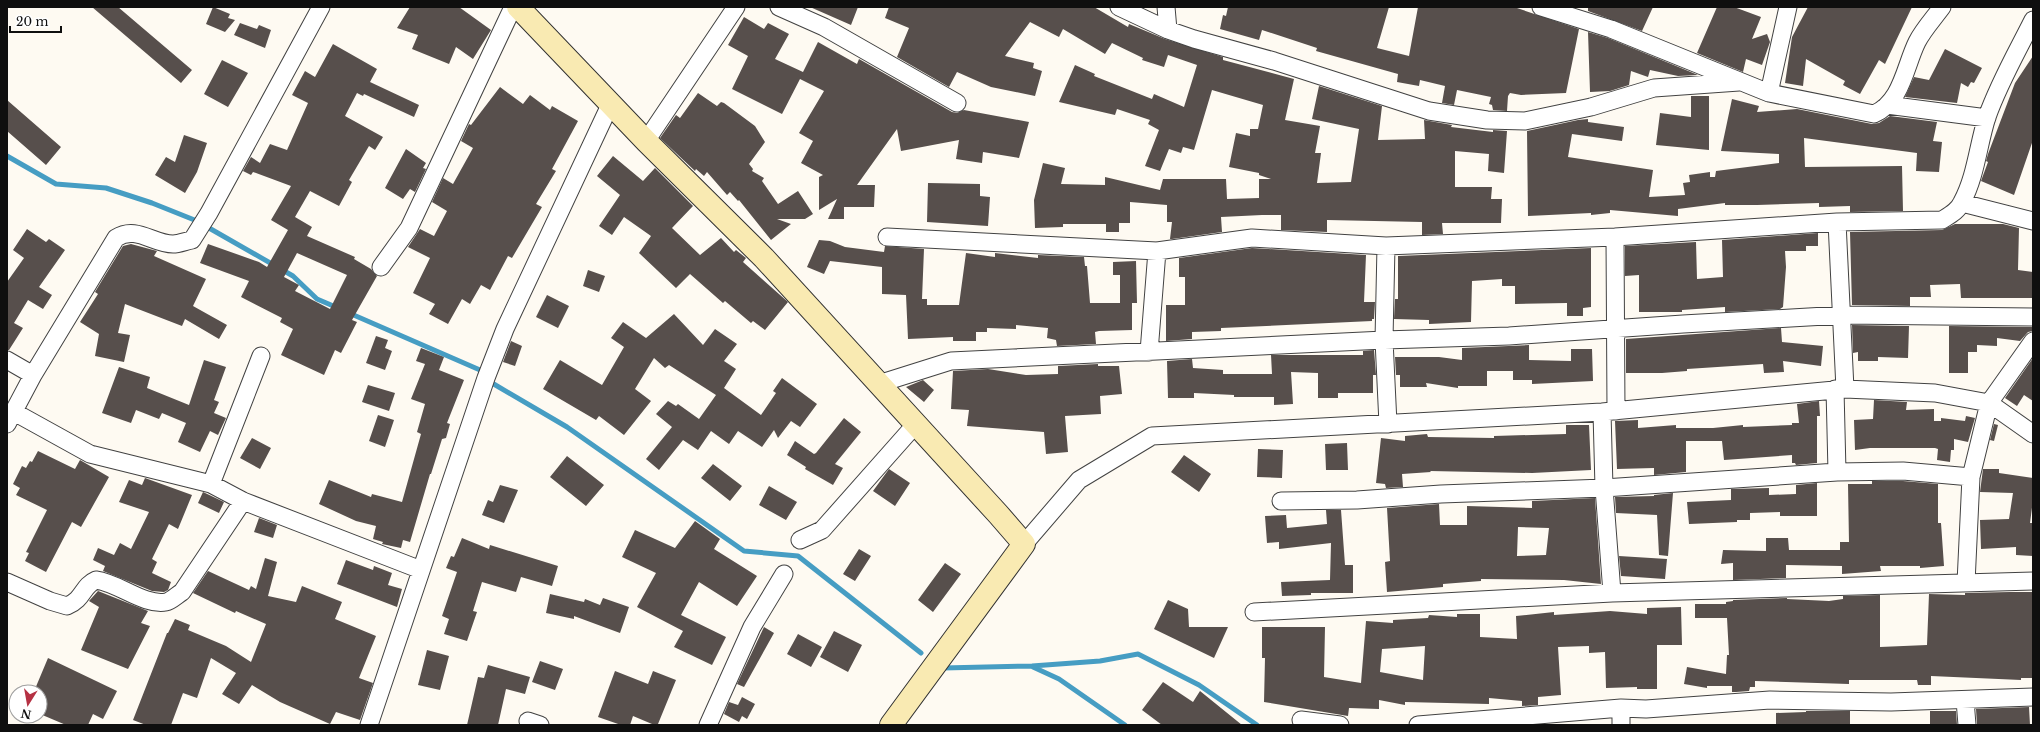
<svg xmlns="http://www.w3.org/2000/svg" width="2040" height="732" font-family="'Libre Baskerville',serif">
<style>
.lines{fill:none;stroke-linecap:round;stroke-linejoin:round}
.stream{stroke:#469dc3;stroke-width:5}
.building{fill:#574f4c;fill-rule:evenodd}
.street-casing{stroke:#424242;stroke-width:19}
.secondary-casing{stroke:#313131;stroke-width:24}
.street{stroke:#fff;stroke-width:17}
.secondary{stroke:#f9eab2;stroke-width:22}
</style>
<rect width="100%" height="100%" fill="#fefaf2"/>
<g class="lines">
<path class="stream" d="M7,156L56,184L106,188L152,203L197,221
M209,228L293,276L317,299L338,308
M349,313L480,370
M492,383L567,427L744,551L798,556L921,653
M1033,667L1059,679L1125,725
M943,668L1032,666L1100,661L1138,654L1199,685L1257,725"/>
</g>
<path class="building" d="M92,7H118L192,70L181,83Z
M213,7L230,14L228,18L235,20L225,32L206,24Z
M410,7H459L491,30L473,59L456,47L449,64L412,49L418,35L397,28Z
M810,7H858L851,25Z
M889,7H1094L1128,27L1129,24L1165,39L1223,57V60L1294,79L1285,120L1320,126L1315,153H1321L1317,183L1351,182L1359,129L1312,119L1319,86L1382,106L1378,140L1425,139L1424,120L1452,125L1451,127L1493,132V130L1507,131L1504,173L1488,171L1489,154L1455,151V187H1492L1491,199H1502L1501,223H1442L1443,234L1422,235V222L1327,220V232L1281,230V215H1262L1221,217L1222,232L1172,239H1170L1172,222H1167V205L1130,202V223H1119V232H1106V224H1063V227L1035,228L1034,200L1043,163L1065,168L1061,184L1105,185V177L1160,190L1163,179H1226L1227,199L1259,198V179H1271L1259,175V173L1229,167L1236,133L1250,136V129H1258L1263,105L1212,90L1194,150L1183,147L1181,153L1169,149L1160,171L1145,166L1159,130L1148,124L1150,120L1117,109L1115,115L1059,102L1075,65L1095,74L1094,76L1152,99L1154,94L1184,107L1197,65L1168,55L1164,67L1142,60L1143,58L1112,43L1105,54L1063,29L1059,37L1030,22L1005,56L1034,63L1033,68L1042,71L1035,96L991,87L957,72L949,87L897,57L909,28L885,18Z
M1228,7H1389L1377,48L1409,56L1418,7H1514L1579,29L1566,93L1521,95L1510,93L1508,96L1507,111L1493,110L1492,105L1489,104L1491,97L1457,90L1454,105L1442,103L1445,86L1420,80L1419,86L1397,82L1398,74L1316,51L1317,48L1262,30L1259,40L1220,29L1223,15L1226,16Z
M1588,7H1653L1642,31L1588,11Z
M1717,7H1734L1761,17L1752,39L1767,34L1770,42L1762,65L1746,59L1743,72L1697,53Z
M1808,7H1912L1885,64L1879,60L1860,94L1843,85L1845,81L1806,59L1803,86L1785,83L1792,37Z
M744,17L764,29L768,23L789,34L775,59L803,72L818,42L857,64L859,59L952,112L957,113L964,110L1029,122L1019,158L983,152L982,163L956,159L959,140L901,151L897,129L857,185H875L874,207H844V219H828L837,199L819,210V177L823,175L801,163L813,141L799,133L824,91L800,79L782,114L732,89L748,56L728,45Z
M240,23L257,29L259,25L271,30L265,48L234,35Z
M1588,32L1608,38L1698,75L1678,76L1650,70L1648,77L1631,71L1629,85L1610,91L1590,92Z
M333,44L377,69L370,82L419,105L414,117L364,94L363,96L357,93L345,116L383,137L375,150L369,146L349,180L352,182L339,206L310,191L295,217L312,227L307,236L355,257L354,259L371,269L377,276L352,320L357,322L341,353L335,350L324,375L281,355L293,329L280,322L282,318L241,297L249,281L200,263L208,244L259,262L267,267L288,230L271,220L291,186L253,172L251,175L243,171L251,157L260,163L270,144L287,150L308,103L292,95L305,71L315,77ZM297,253L347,275L330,309L295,291L299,285L284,277Z
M1945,49L1982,68L1974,83L1971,82L1968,87L1961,83L1957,103L1905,97L1914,77L1929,80Z
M2033,56V140L2014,195L1981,181L1988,162L1986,161L1988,154L2015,83Z
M222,60L248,73L228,107L204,94Z
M500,87L523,104L530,95L550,110L552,106L578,121L552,169L556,171L536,204L542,207L512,258L508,256L490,290L481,285L470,304L462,299L448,324L429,314L435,304L413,293L430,258L408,247L420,229L434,236L447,211L432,202L443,178L453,184L473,148L461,141L469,124L471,125Z
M698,93L717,106L721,102L724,103L755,126L765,142L749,164L753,169L752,171L764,178L762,181L778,204L798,191L813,214L805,219H777L791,224L771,240L739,200L738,201L730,192L727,195L707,172L704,176L696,169L695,171L660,138L676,115L680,118Z
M1691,96H1709V150L1656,145L1660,113L1691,117Z
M1732,99L1759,106L1757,112L1797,109L1872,124L1879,123L1890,116L1937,122L1933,141L1942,142L1939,172L1916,171L1917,153L1804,138L1805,167L1902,166L1903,211L1850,212V206L1819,207V203L1757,205H1725V203L1678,209V216L1610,210V213L1591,215V213L1528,216L1527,131L1578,120L1588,119V122L1624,127L1622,141L1572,134L1568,157L1653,170L1649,197L1685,195L1683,183L1690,182L1689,175L1710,172V177H1715L1716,171L1779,163V154L1721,151Z
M7,100L61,147L46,165L7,131Z
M184,135L207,143L197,172L185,193L155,175L166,157L175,162Z
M406,149L426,163L423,168L426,169L415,192L410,189L403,199L385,188Z
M613,156L643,181L655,168L693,206L672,228L700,255L721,238L734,252L736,250L746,258L743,262L788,302L765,330L753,321L751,323L725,301L723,303L690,274L676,288L639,253L651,236L624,217L612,235L599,226L620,195L597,176Z
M928,183L980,184V196L990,197L988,226L927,222Z
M1955,224H2003L2019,228L2018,270L2033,272V298H1961L1960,284L1930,285L1931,297H1910V306L1852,305L1850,232L1942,230Z
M27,229L46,242L49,239L65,250L39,287L52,295L43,309L28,300L14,323L23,328L9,350H7V282L24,258L13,250Z
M1818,233V246H1806V251H1785L1786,267L1783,307L1780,309L1725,312V307L1682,310V312H1639V275L1625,276V246L1696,242L1697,279L1723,277L1722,240Z
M819,240L830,241L845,247L884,252L885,246L924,249L922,299H927V305H959L966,253L995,257V253L1038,258V255L1084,257L1085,266H1087L1090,303H1120V275H1113V262L1136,261L1137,303H1128H1132V330L1099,331L1095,332L1096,344L1057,346L1056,340L1047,338L1048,328L1016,325V329L987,328V332H976V341H953V337L908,339L906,295L882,294V267L830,261L824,274L807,267Z
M131,244L157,251L154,256L206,279L193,306L227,325L219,339L185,319L182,326L125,304L118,333L130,335L124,362L95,356L99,334L80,322L98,294L95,292L123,246Z
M1252,248L1366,255L1364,302H1375L1374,319H1372V321L1221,328V331L1192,332V339L1166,341V305H1185V277H1179V258Z
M1591,248V307L1583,308V316H1567V303L1515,304V286H1502V279L1472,281L1471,322L1429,324V320L1394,319L1395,299H1398V256Z
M588,270L605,276L599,292L583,286Z
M547,295L569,306L558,328L536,317Z
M674,314L703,345L715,329L737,344L724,361L736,369L724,388L761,415L776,393L773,391L782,378L817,404L800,427L791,421L778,438L774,430L762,447L738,431L729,444L711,431L698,450L683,440L659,470L646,459L672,427L656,414L668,401L676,406L678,404L699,419L716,395L669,365L665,368L654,358L635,389L651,401L624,435L599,416L596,420L543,389L560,360L602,385L624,347L611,338L623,322L646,338Z
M1852,325L1909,326L1908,358L1878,357V361H1858V352L1853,353Z
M1949,326L2033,327V331L2028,332L2020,341L1997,338V346L1977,345V352H1968V373H1949Z
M1781,328L1782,342L1823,346L1821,366L1783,361L1784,372L1764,373L1763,364L1687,369V371L1662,373H1626V339Z
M376,336L388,340L385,348L392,351L385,370L366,363Z
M511,341L522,346L515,366L503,362Z
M1529,345V360L1571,361V349H1592L1593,381L1532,384V380H1513V371H1487V386H1458V388L1426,383L1427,387H1400V375H1396L1395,357H1439L1462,360V348Z
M421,348L444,357L439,370L464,380L447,423L450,424L446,438L442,439L431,474H430L410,542L403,540L401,548L382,544L383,542L373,539L376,526L356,521L319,504L329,480L371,497L372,494L402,502L421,434L417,432L425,404L411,399L425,364L416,361Z
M1374,350L1376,375H1373V393H1338V398H1318V373L1291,372L1293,404L1274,405V397H1234V395L1194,393V398H1168L1167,361L1192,359L1193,368L1223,370V374H1272L1271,355H1363V351Z
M2033,358V401L2024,395L2017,406L2005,398Z
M204,360L226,367L214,400L219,402L214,413L226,418L218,435L210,431L200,452L178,442L186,423L162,413L159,419L136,410L131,423L102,413L119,367L150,377L147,388L189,405Z
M1098,364V366H1119L1122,394L1100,396L1101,414L1065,416L1068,452L1046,454L1044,432L967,426L969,410L951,409L953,371L988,369L1026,375L1058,374V366Z
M923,380L934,390L924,402L906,387Z
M368,385L395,393L389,411L362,402Z
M1874,400L1907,402L1906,410L1934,409V421H1941V418L1965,421L1966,416L1975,418L1968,442L1954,439V450H1951L1950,462L1937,460L1938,449L1935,448H1870L1855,450L1854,420L1873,419Z
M1819,401L1820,416H1817V463L1796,465L1795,463H1792V455L1724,460L1722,441H1686V472L1654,475V468L1617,469L1615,421L1638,420V428L1676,425V428H1713L1743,425V427L1792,425V423H1799L1797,404Z
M378,415L394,420L385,447L369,441Z
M844,418L861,432L835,464L843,468L833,485L805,469L806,467L787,455L795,441L814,454L816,453Z
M1994,424L1998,425L1994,441L1990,440Z
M1566,425H1589L1591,470L1532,473L1430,471L1431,472L1402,474L1403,487L1386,488L1385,484L1376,483L1381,438L1405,441V436L1427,434L1428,437L1494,438V436L1566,434Z
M252,438L271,448L260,469L240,458Z
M1347,443L1348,470H1326L1325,444Z
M1258,449L1283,450L1282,478L1257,477Z
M38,451L75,469L80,460L109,477L81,527L72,522L46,572L25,561L29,553L26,552L47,510L16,495L20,488L13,484L22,466L26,468L30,461L32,462Z
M1184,455L1211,474L1199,492L1171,472Z
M567,456L604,485L586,506L550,477Z
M713,464L742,486L730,501L701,478Z
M889,469L910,483L895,506L873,491Z
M1983,469H1999V473L2033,478V500L2030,523H2033V556L2016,555V547L1981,549L1980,520L2009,519L2013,493L1980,492Z
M145,478L192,495L178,529L169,524L152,559L157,562L152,573L171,582L168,590L164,592L152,591L103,571L105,566L93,560L98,548L114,555L120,543L131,549L149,512L119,502L129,480L142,485Z
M1872,481H1903L1938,484V523H1941L1944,566L1920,568V566H1880L1881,571L1842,574V566L1786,565V578L1733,580V563L1721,564L1723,550L1766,551V538H1788L1789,550H1840V542H1849L1848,484H1872Z
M1817,483V516H1780V512L1750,513V520H1737V522L1689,524L1687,502L1731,500V489L1769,488V495L1796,494V485Z
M500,485L518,490L504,523L482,515L488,500L493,502Z
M769,486L797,502L786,520L759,505Z
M203,492L224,502L219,513L198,503Z
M1673,493L1668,556L1659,555L1657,515L1616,513L1615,497L1654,496V495Z
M1595,498L1601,584L1564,580L1481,579V581L1443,584V587L1387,592L1385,562L1390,561L1387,508L1439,504L1440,525H1467V506L1532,508V501ZM1518,527L1549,528L1546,555L1517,556Z
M1326,510H1341L1345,565H1353V593H1311V595L1282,596L1281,582L1330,580L1331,543L1279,549V542L1267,543L1265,516L1286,515L1287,528L1327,524Z
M259,518L277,525L273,538L254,532Z
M695,521L720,539L714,549L757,576L737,606L699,582L681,615L726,637L712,665L674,647L683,631L637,607L656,573L622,557L635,530L675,548Z
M462,538L489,549L490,545L558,566L552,586L521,577L516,592L482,582L473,611L477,612L467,641L444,634L449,619L442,616L457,572L446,568L451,556L454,557Z
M859,549L871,556L855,581L843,574Z
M1619,556L1667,559L1665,579L1621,576Z
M265,558L277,562L268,596L296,602L302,586L342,602L335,619L376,636L359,678L373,683L360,720L336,712L330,724L280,702L252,685L239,704L222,694L236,673L211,658L197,698L183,693L171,725H146L133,720L167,633H168L175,619L190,625L188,630L226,646L251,662L266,624L236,611L235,613L193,593L208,571L249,590L251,586L256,589Z
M346,560L373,570L374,566L392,573L388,585L402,589L397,607L337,584Z
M945,563L961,574L933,612L918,600Z
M98,591L148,611L141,623L150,626L128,669L81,650L99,607L89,601Z
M2010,592H2033V678H2021V680L1931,676V685H1918L1917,680H1849V684L1755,681V687H1750L1749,691L1736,692H1732V686H1707V688L1684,684L1687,667L1726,674L1727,655H1729L1727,618H1695V604H1726V602L1733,601V600L1787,598V599L1829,601L1843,599V596L1880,595V647L1927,645L1929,594L1965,595V593Z
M550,594L584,602L585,599L600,605L603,598L629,607L620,633L574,616V619L546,613Z
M1168,600L1188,609L1189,627H1228L1214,658L1154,629Z
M1681,607L1682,645H1657V689H1637V687L1606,688L1605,652L1589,653V646L1558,647L1561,695L1538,697V705L1522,706V701L1489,698V704L1405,702V705L1379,700V709L1349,708L1348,716L1264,702L1265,658H1262V627H1325L1324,677L1361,683L1366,621L1393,623V620L1428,618L1429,615L1457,617V614H1480V637L1517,639L1516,616L1554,612V615L1610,611L1647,614V608ZM1425,646L1423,680L1380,672L1382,649Z
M764,627L774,633L744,687L737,684Z
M834,631L862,645L848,672L820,657Z
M798,634L822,647L811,667L787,654Z
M427,650L449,656L440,690L418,685Z
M48,658L117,691L103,719L93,714L88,725H66L40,714V692L35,689Z
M540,661L563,669L555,690L532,682Z
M488,665L530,677L525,694L506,689L498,725H467L478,677L484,678Z
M615,671L648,684L653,671L676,680L658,724H652L633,716L630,725H621L598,717Z
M1163,682L1193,702L1200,691L1242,725H1162L1142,710Z
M742,697L755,704L747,719L742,716L739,722L724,714L729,702L738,705Z
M2029,707L2030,725H1977L1976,709Z
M1806,711H1850V725H1776V713L1806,712Z
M1930,711H1956L1957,725H1930Z"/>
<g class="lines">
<defs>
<path id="street" d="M779,7L824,27L957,103
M1119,7L1168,30L1194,39L1274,61L1429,111L1487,120L1525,121L1591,107L1654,88L1739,82
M1166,7L1168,30
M1541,7L1611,29L1769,93L1874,114C1902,102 1905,66 1917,42C1923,30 1934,18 1942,7
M1769,93L1788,7
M1887,105L1987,118
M646,141L736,7
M1962,203L2033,221
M1837,222L1845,389
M887,237L1157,251L1252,238L1386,246L1615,237L1837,222L1942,220C1950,215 1958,211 1962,202C1976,176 1978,145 1987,117C1999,83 2017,52 2033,20
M1615,237L1616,411
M1386,246L1384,340L1388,424
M381,267L409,228L513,7
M1149,352L1157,251
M7,360L33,375
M878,384L951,361L1384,340L1509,336L1683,324L1843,315L2033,317
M14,412L90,454L211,484L243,501L421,570
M1602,412L1604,488L1612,593
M7,424L33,375L116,238C136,225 153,244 173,244C179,244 186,241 192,240L209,213L321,7
M1837,472L1903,471L1971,477
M211,484L261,356
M1281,501L1357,500L1441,494L1604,488L1837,472L1835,389
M800,540L822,530L915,425
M1024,544L1079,480L1152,436L1602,412L1845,389L1935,393L1989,403L2033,434
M7,582L50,601L67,606C84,599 82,586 96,580C119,583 144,606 166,602C171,601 177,595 182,592L243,501
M1966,583L1971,477L1989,403L2033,341
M1254,612L1612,593L2033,581
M1965,700L1967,725
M1621,708V725
M1301,720L1340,725
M528,721L540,725
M369,725L486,378L505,329L610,105
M708,725L752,627L784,574
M1418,725L1621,708L1646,709L1770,700L1891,702L2033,697"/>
<path id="secondary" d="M518,7L646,141L764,258L998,514L1024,544L891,725"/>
</defs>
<use href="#street" class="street-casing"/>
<use href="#secondary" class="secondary-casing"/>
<use href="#street" class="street"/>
<use href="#secondary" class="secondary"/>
</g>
<rect width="2040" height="732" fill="none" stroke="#0f0f0f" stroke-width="16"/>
<g transform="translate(28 704) rotate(191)"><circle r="19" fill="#ffffff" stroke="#9f9f9f"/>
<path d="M0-3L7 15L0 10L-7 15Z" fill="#b53143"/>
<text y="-6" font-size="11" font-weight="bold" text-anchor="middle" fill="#0f0f0f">N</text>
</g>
<path d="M10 26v6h51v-6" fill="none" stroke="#0f0f0f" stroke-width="2"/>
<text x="16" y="26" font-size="12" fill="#0f0f0f" stroke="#ffffff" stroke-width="3" paint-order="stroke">20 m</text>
</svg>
